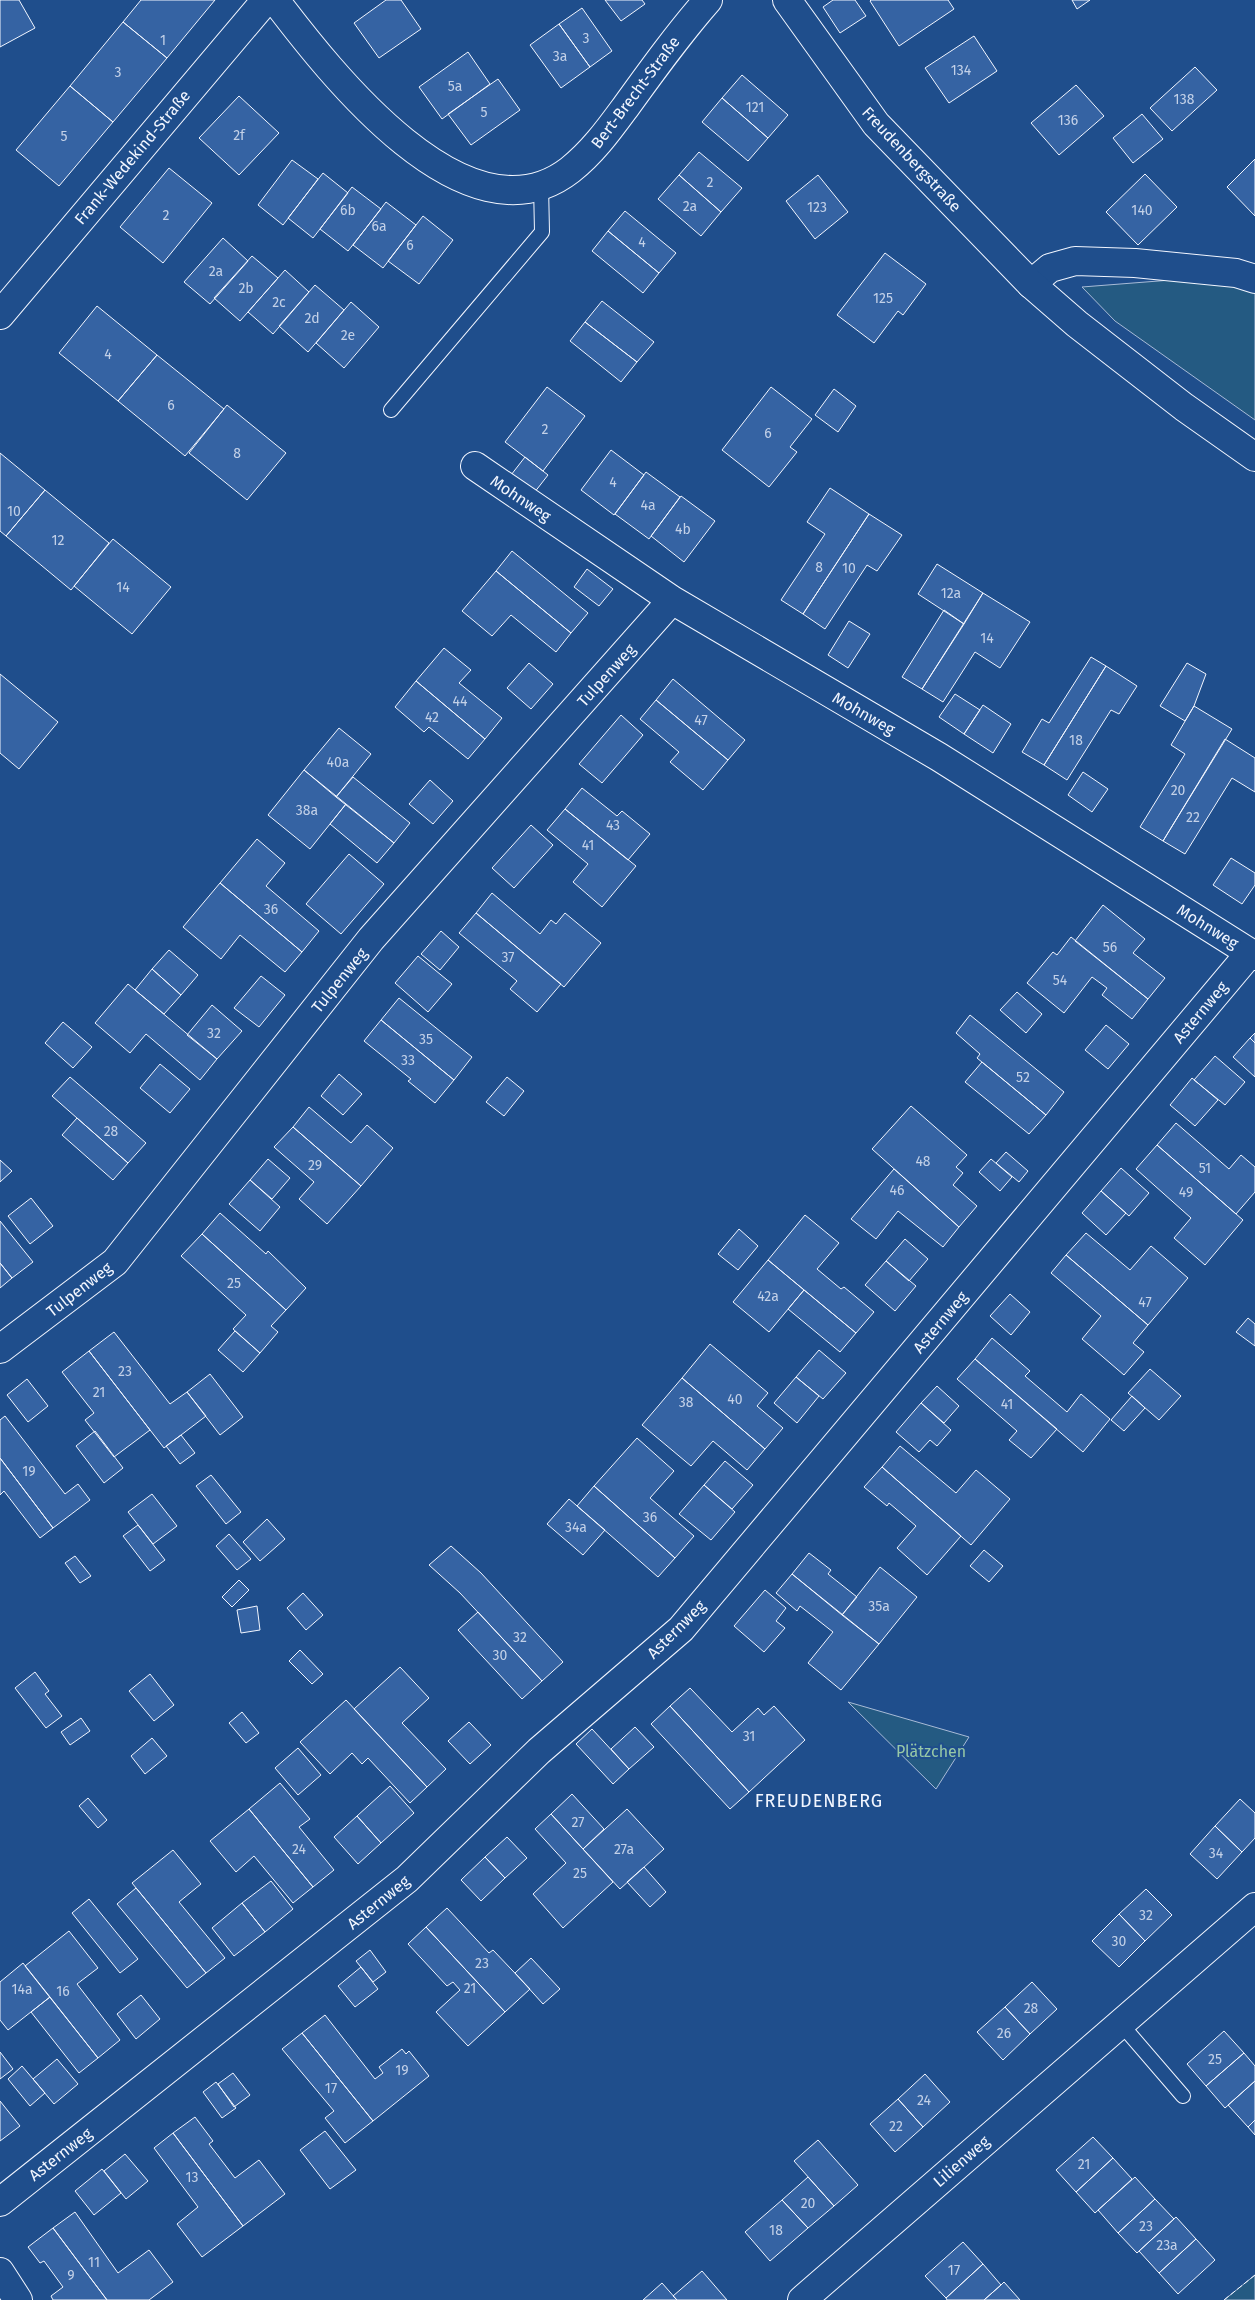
<svg xmlns="http://www.w3.org/2000/svg" width="1255" height="2300" font-family="'Fira Sans',sans-serif">
<style>
.green{fill:#245a82;stroke:#a8bbd7}
.building{fill:#3563a3;stroke:#f2f6ff}
.lines{fill:none;stroke-linecap:round;stroke-linejoin:round}
.lane-casing{stroke:#f2f6ff;stroke-width:16}
.street-casing{stroke:#f2f6ff;stroke-width:30}
.secondary-casing{stroke:#f2f6ff;stroke-width:30}
.lane{stroke:#1f4e8c;stroke-width:14}
.street{stroke:#1f4e8c;stroke-width:28}
.secondary{stroke:#1f4e8c;stroke-width:28}
.fence{stroke:#f2f6ff;stroke-width:1;stroke-dasharray:6 2.5;stroke-linecap:butt}
.labels{text-anchor:middle;stroke-width:4;stroke-linejoin:round;paint-order:stroke}
.number-label{font-size:14px;fill:#c3d1e8}
.street-label{font-size:16px;fill:#f2f6ff;stroke:#1f4e8c}
.park-label{font-size:16px;fill:#97c8a6;stroke:#1f4e8c}
.neighbourhood-label{font-size:18px;letter-spacing:1px;fill:#f2f6ff;stroke:#1f4e8c}
</style>
<rect width="100%" height="100%" fill="#1f4e8c"/>
<path class="green" d="M1184,279L1255,290V420L1115,321L1082,287Z
M848,1702L969,1737L936,1789Z
M1255,2275V2300H1224Z"/>
<path class="building" d="M0,0H19L35,28L0,47Z
M141,0H215L167,58L123,22Z
M386,0H401L421,29L379,58L354,23Z
M605,0H642L645,4L621,21Z
M833,0H855L866,16L840,33L823,7Z
M871,0H948L954,9L899,46L870,1Z
M1072,0H1090L1077,9Z
M582,8L612,51L590,67L559,24Z
M123,22L167,58L113,122L70,86Z
M559,24L590,67L561,88L530,45Z
M974,36L997,71L949,103L925,68Z
M468,52L490,84L442,119L419,87Z
M1195,67L1217,90L1172,131L1150,108Z
M742,75L788,115L768,138L722,98Z
M498,79L520,110L471,145L448,114Z
M1076,85L1104,116L1059,155L1031,123Z
M70,86L113,122L59,186L16,150Z
M239,96L279,133L239,175L199,138Z
M722,98L768,138L748,161L702,122Z
M1142,114L1163,139L1133,163L1113,138Z
M699,152L742,188L721,212L679,175Z
M1255,159V216L1227,187Z
M292,160L318,179L283,225L258,205Z
M169,168L212,203L163,263L120,227Z
M323,173L348,193L313,238L288,218Z
M1145,174L1177,207L1138,245L1106,212Z
M679,175L721,212L701,236L658,199Z
M818,175L848,212L815,239L786,201Z
M352,187L381,209L348,251L320,229Z
M386,202L416,225L383,268L353,245Z
M625,211L676,253L659,273L608,231Z
M423,216L453,240L419,284L388,261Z
M608,231L659,273L643,293L592,251Z
M223,238L248,261L210,304L184,282Z
M885,253L926,284L903,315L898,311L874,343L837,315Z
M252,256L278,278L240,321L214,298Z
M285,270L309,292L273,334L248,312Z
M315,285L344,310L308,352L279,326Z
M602,301L654,342L637,362L585,322Z
M351,302L379,327L344,368L316,343Z
M97,306L157,355L118,401L59,353Z
M585,322L637,362L621,382L570,341Z
M157,355L224,409L185,456L118,401Z
M547,387L585,416L543,471L505,442Z
M771,387L812,419L790,447L797,452L769,487L722,450Z
M834,389L856,406L838,432L815,415Z
M227,405L286,453L247,500L189,453Z
M611,450L644,475L614,515L581,490Z
M0,453L45,490L6,536L0,531Z
M525,457L548,475L534,493L511,475Z
M646,472L680,497L649,539L615,514Z
M830,488L869,514L803,614L781,600L825,534L807,522Z
M45,490L109,543L71,590L6,536Z
M681,496L715,521L684,562L651,536Z
M869,514L902,535L877,571L867,565L825,629L803,614Z
M113,539L171,587L132,634L74,586Z
M512,551L588,613L571,633L496,571Z
M937,564L983,593L964,624L918,594Z
M587,569L613,589L599,606L574,587Z
M496,571L571,633L556,652L511,615L492,636L462,611Z
M983,593L1030,622L1000,668L975,652L943,702L922,689Z
M944,610L964,624L922,689L902,677Z
M849,621L870,634L848,668L828,655Z
M444,648L471,670L459,683L502,718L485,739L416,681Z
M1091,657L1106,666L1044,765L1022,752L1042,719L1049,723Z
M529,663L553,684L531,709L507,688Z
M1187,663L1206,674L1194,706L1185,721L1160,706Z
M1106,666L1137,686L1119,714L1111,710L1067,780L1044,765Z
M0,674L58,722L19,769L0,753Z
M673,679L745,740L728,760L656,700Z
M416,681L485,739L468,759L429,727L424,732L395,707Z
M955,694L980,710L964,734L939,717Z
M656,700L728,760L703,790L670,762L679,752L640,719Z
M983,705L1011,724L993,753L964,734Z
M1194,706L1232,729L1163,841L1140,827L1185,754L1171,745Z
M621,715L643,735L602,783L579,764Z
M339,728L371,754L336,797L304,770Z
M1225,739L1255,758V792L1232,778L1185,854L1163,841Z
M304,770L346,804L310,849L268,815Z
M1083,772L1108,789L1092,812L1068,795Z
M353,777L410,823L394,843L336,797Z
M430,780L453,801L433,824L409,804Z
M582,788L617,816L622,811L650,834L628,860L565,809Z
M346,804L394,843L377,863L330,824Z
M565,809L636,866L602,907L573,882L588,864L547,830Z
M531,825L553,845L514,888L492,868Z
M257,839L285,863L266,886L319,931L302,952L220,883Z
M349,854L384,884L341,934L306,904Z
M1231,858L1255,873V885L1242,904L1213,885Z
M220,883L302,952L285,972L240,935L221,959L183,927Z
M492,893L540,934L551,920L556,924L565,913L601,943L564,987L476,913Z
M1103,905L1145,939L1133,953L1165,978L1148,999L1075,941Z
M476,913L561,984L537,1012L510,989L517,981L459,933Z
M441,931L459,947L440,970L421,954Z
M1071,937L1148,999L1132,1019L1102,995L1107,988L1092,977L1064,1013L1027,983L1053,952L1057,955Z
M169,950L198,975L181,995L152,969Z
M418,956L452,984L428,1012L395,983Z
M152,969L181,995L164,1014L135,990Z
M261,976L285,995L259,1027L234,1008Z
M128,984L217,1059L200,1080L146,1034L130,1053L95,1023Z
M1017,992L1042,1014L1026,1033L1000,1010Z
M399,998L472,1057L454,1080L381,1020Z
M212,1005L242,1031L217,1059L187,1035Z
M970,1015L1064,1092L1046,1115L977,1058L980,1054L956,1033Z
M381,1020L454,1080L435,1103L408,1081L411,1079L364,1041Z
M63,1022L92,1047L73,1068L45,1043Z
M1106,1025L1129,1044L1108,1069L1085,1050Z
M1255,1033V1043L1250,1038Z
M1250,1038L1255,1043V1077L1233,1057Z
M1215,1056L1245,1082L1225,1105L1194,1080Z
M982,1062L1046,1115L1029,1134L965,1082Z
M160,1064L190,1089L170,1113L140,1088Z
M339,1074L362,1094L343,1115L321,1096Z
M70,1077L146,1143L128,1163L52,1096Z
M507,1077L524,1091L504,1116L486,1102Z
M1192,1078L1218,1100L1195,1126L1170,1105Z
M911,1106L967,1155L956,1167L963,1173L953,1185L977,1206L959,1227L872,1149Z
M309,1107L351,1143L367,1125L393,1148L361,1186L293,1127Z
M77,1118L128,1163L113,1180L62,1135Z
M1176,1123L1229,1169L1241,1155L1255,1167V1192L1236,1214L1157,1145Z
M293,1127L361,1186L327,1224L299,1199L314,1182L274,1147Z
M1157,1145L1243,1220L1205,1265L1174,1238L1191,1218L1136,1169Z
M1006,1152L1028,1171L1019,1182L996,1163Z
M268,1159L290,1178L272,1199L250,1180Z
M991,1159L1012,1177L1000,1191L979,1172Z
M0,1160L12,1171L0,1182Z
M1121,1168L1149,1193L1129,1216L1101,1191Z
M894,1169L959,1227L943,1247L898,1211L876,1239L851,1219Z
M250,1180L280,1207L260,1231L229,1204Z
M1101,1191L1126,1213L1106,1235L1082,1213Z
M31,1198L53,1226L30,1244L8,1216Z
M220,1213L266,1254L268,1251L306,1288L286,1310L202,1234Z
M805,1215L839,1243L817,1269L841,1289L844,1287L874,1312L856,1333L768,1260Z
M0,1221L33,1262L12,1278L0,1263Z
M739,1229L758,1246L738,1270L718,1254Z
M1086,1233L1130,1270L1151,1246L1188,1278L1148,1325L1066,1255Z
M202,1234L286,1310L271,1326L278,1332L260,1353L233,1329L246,1315L181,1256Z
M905,1239L928,1259L909,1281L886,1261Z
M1066,1255L1148,1325L1133,1343L1144,1352L1124,1375L1082,1339L1101,1316L1051,1273Z
M768,1260L804,1290L769,1332L733,1302Z
M886,1261L916,1286L895,1311L865,1285Z
M0,1263L12,1278L0,1288Z
M804,1290L856,1333L840,1352L788,1309Z
M1010,1294L1030,1312L1011,1335L990,1316Z
M1248,1318L1255,1324V1346L1236,1332Z
M235,1331L260,1353L243,1372L218,1350Z
M114,1332L170,1404L187,1392L206,1416L164,1448L89,1351Z
M992,1338L1030,1371L1025,1376L1067,1412L1081,1394L1110,1419L1083,1452L975,1359Z
M710,1344L768,1393L757,1406L783,1428L765,1449L682,1378Z
M819,1350L846,1373L823,1399L796,1377Z
M89,1351L150,1430L114,1457L85,1420L94,1413L62,1372Z
M975,1359L1057,1429L1031,1458L1009,1440L1017,1431L957,1379Z
M1150,1369L1181,1396L1159,1420L1128,1393Z
M210,1374L243,1417L220,1435L187,1392Z
M796,1377L819,1396L797,1423L774,1403Z
M682,1378L765,1449L747,1470L713,1441L691,1466L642,1425Z
M27,1379L48,1406L28,1422L7,1395Z
M937,1386L959,1406L944,1423L921,1403Z
M1132,1396L1145,1408L1124,1431L1111,1420Z
M921,1403L951,1430L937,1446L930,1440L919,1452L896,1432Z
M5,1416L65,1494L78,1484L90,1500L53,1528L0,1458V1420Z
M95,1431L123,1468L104,1483L76,1446Z
M181,1435L195,1453L180,1464L166,1446Z
M637,1438L674,1471L650,1498L694,1536L675,1558L594,1486Z
M900,1446L956,1493L976,1470L1010,1499L971,1545L882,1467Z
M0,1458L53,1528L40,1538L4,1491L0,1495Z
M725,1461L753,1485L732,1509L704,1485Z
M882,1467L961,1536L927,1575L897,1548L916,1526L889,1503L887,1506L864,1487Z
M211,1475L241,1512L226,1524L196,1486Z
M704,1485L735,1512L711,1540L679,1514Z
M594,1486L675,1558L658,1577L577,1506Z
M152,1494L177,1526L153,1544L128,1512Z
M569,1499L605,1530L583,1555L547,1524Z
M267,1519L285,1539L260,1561L243,1542Z
M138,1525L165,1560L150,1571L123,1536Z
M229,1534L251,1559L237,1570L216,1546Z
M451,1546L481,1573L563,1662L542,1681L460,1593L429,1565Z
M984,1550L1003,1566L989,1582L970,1566Z
M809,1553L831,1570L828,1574L857,1597L842,1615L792,1574Z
M75,1556L91,1576L80,1583L65,1563Z
M880,1567L917,1597L879,1644L842,1615Z
M792,1574L879,1644L841,1690L808,1663L833,1632L800,1606L797,1611L776,1593Z
M239,1580L249,1590L232,1607L222,1597Z
M765,1590L786,1608L776,1621L785,1628L764,1652L734,1626Z
M303,1593L323,1615L306,1630L287,1608Z
M257,1606L260,1630L241,1633L237,1610Z
M478,1612L542,1681L522,1699L458,1630Z
M300,1650L323,1674L312,1684L289,1661Z
M400,1667L429,1698L402,1723L446,1769L427,1787L354,1709Z
M35,1672L49,1691L45,1694L62,1716L46,1728L15,1688Z
M150,1674L174,1705L154,1721L129,1691Z
M690,1688L732,1732L758,1708L764,1715L774,1706L805,1740L749,1792L670,1706Z
M346,1700L427,1787L410,1803L368,1758L362,1764L352,1753L330,1774L300,1742Z
M670,1706L749,1792L730,1809L651,1724Z
M242,1712L259,1733L246,1743L229,1723Z
M81,1718L90,1731L70,1745L61,1732Z
M469,1722L491,1745L470,1764L448,1741Z
M635,1727L654,1747L629,1769L611,1749Z
M592,1729L629,1769L613,1784L576,1744Z
M152,1738L167,1756L145,1774L131,1756Z
M298,1748L321,1775L298,1795L275,1768Z
M280,1783L310,1819L299,1827L334,1870L313,1887L249,1809Z
M390,1786L414,1813L381,1843L357,1816Z
M572,1794L604,1829L583,1849L551,1814Z
M88,1798L107,1820L98,1828L79,1806Z
M1240,1799L1255,1813V1838L1242,1852L1215,1826Z
M249,1809L313,1887L293,1903L254,1856L236,1872L210,1841Z
M627,1809L664,1849L620,1889L583,1849Z
M551,1814L613,1882L563,1928L533,1894L566,1863L535,1829Z
M357,1816L381,1843L358,1864L334,1837Z
M1215,1826L1242,1852L1217,1879L1190,1854Z
M507,1837L527,1858L505,1878L485,1857Z
M173,1850L201,1884L179,1902L225,1958L206,1973L132,1883Z
M485,1857L505,1878L481,1901L461,1880Z
M644,1867L666,1892L650,1907L627,1882Z
M271,1881L293,1909L265,1932L242,1903Z
M136,1888L206,1973L187,1988L117,1904Z
M1146,1889L1172,1915L1145,1941L1119,1914Z
M89,1899L138,1959L120,1973L72,1913Z
M242,1903L265,1932L234,1956L212,1928Z
M447,1908L489,1953L493,1950L530,1989L505,2012L426,1927Z
M1119,1914L1145,1941L1119,1967L1092,1941Z
M426,1927L505,2012L468,2046L436,2012L460,1990L453,1982L447,1986L408,1944Z
M69,1931L98,1968L77,1984L120,2040L98,2058L25,1966Z
M370,1950L386,1972L373,1982L356,1961Z
M531,1958L560,1989L543,2004L515,1973Z
M23,1963L50,1997L8,2030L0,2020V1982Z
M361,1967L378,1989L355,2007L338,1986Z
M1032,1982L1057,2009L1030,2034L1005,2007Z
M141,1995L160,2019L136,2039L117,2014Z
M50,1997L98,2058L79,2073L31,2012Z
M1005,2007L1030,2034L1003,2060L977,2032Z
M325,2015L375,2079L383,2073L379,2067L402,2049L406,2054L409,2051L429,2076L373,2121L302,2033Z
M1224,2031L1244,2053L1206,2086L1187,2064Z
M302,2033L373,2121L345,2143L325,2118L334,2111L282,2049Z
M0,2052L13,2069L0,2079Z
M1244,2053L1255,2066V2081L1225,2108L1206,2086Z
M57,2059L78,2084L54,2104L33,2079Z
M22,2066L45,2093L30,2106L8,2079Z
M233,2073L250,2095L234,2107L218,2084Z
M925,2074L950,2102L923,2127L898,2099Z
M1255,2081V2120L1248,2127L1228,2105Z
M216,2082L236,2108L222,2118L203,2092Z
M898,2099L923,2127L895,2152L870,2124Z
M0,2101L20,2126L0,2141Z
M195,2117L213,2141L209,2144L235,2178L259,2160L285,2194L243,2226L173,2133Z
M1255,2120V2135L1248,2127Z
M325,2131L356,2170L330,2189L300,2150Z
M173,2133L243,2226L202,2257L177,2224L198,2207L154,2148Z
M1093,2137L1113,2158L1076,2192L1056,2170Z
M818,2140L858,2185L834,2206L794,2161Z
M125,2154L148,2181L126,2199L104,2171Z
M1113,2158L1132,2179L1095,2213L1076,2192Z
M102,2169L121,2193L94,2215L75,2191Z
M808,2177L834,2206L808,2228L782,2200Z
M1135,2177L1155,2199L1118,2233L1098,2210Z
M1155,2199L1174,2219L1137,2253L1118,2233Z
M782,2200L808,2228L770,2261L745,2232Z
M75,2212L118,2273L149,2250L173,2282L149,2300H107L53,2228Z
M1176,2217L1196,2239L1159,2273L1139,2251Z
M53,2228L107,2300H53L51,2296L63,2287L44,2261L40,2263L28,2247Z
M1196,2239L1215,2260L1178,2294L1159,2273Z
M963,2242L983,2264L946,2298L925,2276Z
M983,2264L1001,2285L984,2300H947L946,2298Z
M702,2271L727,2300H677L673,2296Z
M1004,2282L1020,2300H984L1001,2285Z
M662,2283L677,2300H643Z"/>
<g class="lines">
<defs>
<path id="lane" d="M391,410L542,232L541,185
M1121,2024L1183,2096"/>
<path id="street" d="M275,0C329,71 467,250 570,170C593,152 610,128 627,105C653,69 679,33 708,0
M1031,284L1050,268L1075,261L1135,263L1236,273L1255,279
M0,315L266,0
M475,466L672,600L939,757L1255,956
M0,1349L115,1262L371,939L672,600
M0,2202L407,1879L539,1751L681,1629L1250,953
M0,2272L18,2300
M802,2300L1255,1907"/>
<path id="secondary" d="M787,0L876,124L1031,284L1077,324L1184,407L1255,457"/>
</defs>
<use href="#lane" class="lane-casing"/>
<use href="#street" class="street-casing"/>
<use href="#secondary" class="secondary-casing"/>
<use href="#lane" class="lane"/>
<use href="#street" class="street"/>
<use href="#secondary" class="secondary"/>
<path class="fence" d="M1224,2300L1255,2275"/>
</g>
<g class="labels">
<g class="number-label">
<text x="586" y="43">3</text>
<text x="163" y="45">1</text>
<text x="560" y="61">3a</text>
<text x="961" y="75">134</text>
<text x="118" y="77">3</text>
<text x="455" y="91">5a</text>
<text x="1184" y="104">138</text>
<text x="755" y="112">121</text>
<text x="484" y="117">5</text>
<text x="1068" y="125">136</text>
<text x="239" y="140">2f</text>
<text x="64" y="141">5</text>
<text x="710" y="187">2</text>
<text x="690" y="211">2a</text>
<text x="817" y="212">123</text>
<text x="348" y="215">6b</text>
<text x="1142" y="215">140</text>
<text x="166" y="220">2</text>
<text x="379" y="231">6a</text>
<text x="642" y="247">4</text>
<text x="410" y="250">6</text>
<text x="216" y="276">2a</text>
<text x="246" y="293">2b</text>
<text x="883" y="303">125</text>
<text x="279" y="307">2c</text>
<text x="312" y="323">2d</text>
<text x="348" y="340">2e</text>
<text x="108" y="359">4</text>
<text x="171" y="410">6</text>
<text x="545" y="434">2</text>
<text x="768" y="438">6</text>
<text x="237" y="458">8</text>
<text x="613" y="487">4</text>
<text x="648" y="510">4a</text>
<text x="14" y="516">10</text>
<text x="683" y="534">4b</text>
<text x="58" y="545">12</text>
<text x="819" y="572">8</text>
<text x="849" y="573">10</text>
<text x="123" y="592">14</text>
<text x="951" y="598">12a</text>
<text x="987" y="643">14</text>
<text x="460" y="706">44</text>
<text x="432" y="722">42</text>
<text x="701" y="725">47</text>
<text x="1076" y="745">18</text>
<text x="338" y="767">40a</text>
<text x="1178" y="795">20</text>
<text x="307" y="815">38a</text>
<text x="1193" y="822">22</text>
<text x="613" y="830">43</text>
<text x="588" y="850">41</text>
<text x="271" y="914">36</text>
<text x="1110" y="952">56</text>
<text x="508" y="962">37</text>
<text x="1060" y="985">54</text>
<text x="214" y="1038">32</text>
<text x="426" y="1044">35</text>
<text x="408" y="1065">33</text>
<text x="1023" y="1082">52</text>
<text x="111" y="1136">28</text>
<text x="923" y="1166">48</text>
<text x="315" y="1170">29</text>
<text x="1205" y="1173">51</text>
<text x="897" y="1195">46</text>
<text x="1186" y="1197">49</text>
<text x="234" y="1288">25</text>
<text x="768" y="1301">42a</text>
<text x="1145" y="1307">47</text>
<text x="125" y="1376">23</text>
<text x="99" y="1397">21</text>
<text x="735" y="1404">40</text>
<text x="686" y="1407">38</text>
<text x="1007" y="1409">41</text>
<text x="29" y="1476">19</text>
<text x="650" y="1522">36</text>
<text x="576" y="1532">34a</text>
<text x="879" y="1611">35a</text>
<text x="520" y="1642">32</text>
<text x="500" y="1660">30</text>
<text x="749" y="1741">31</text>
<text x="578" y="1827">27</text>
<text x="299" y="1854">24</text>
<text x="624" y="1854">27a</text>
<text x="1216" y="1858">34</text>
<text x="580" y="1878">25</text>
<text x="1146" y="1920">32</text>
<text x="1119" y="1946">30</text>
<text x="482" y="1968">23</text>
<text x="470" y="1993">21</text>
<text x="22" y="1994">14a</text>
<text x="63" y="1996">16</text>
<text x="1031" y="2013">28</text>
<text x="1004" y="2038">26</text>
<text x="1215" y="2064">25</text>
<text x="402" y="2075">19</text>
<text x="331" y="2093">17</text>
<text x="924" y="2105">24</text>
<text x="896" y="2131">22</text>
<text x="1084" y="2169">21</text>
<text x="192" y="2182">13</text>
<text x="808" y="2208">20</text>
<text x="1146" y="2231">23</text>
<text x="776" y="2235">18</text>
<text x="1167" y="2250">23a</text>
<text x="94" y="2267">11</text>
<text x="954" y="2275">17</text>
<text x="71" y="2280">9</text>
</g>
<g class="street-label">
<text transform="translate(635 92) rotate(-53)" y="6">Bert-Brecht-Straße</text>
<text transform="translate(132 157) rotate(-50)" y="6">Frank-Wedekind-Straße</text>
<text transform="translate(912 159) rotate(47)" y="6">Freudenbergstraße</text>
<text transform="translate(521 498) rotate(34)" y="6">Mohnweg</text>
<text transform="translate(606 675) rotate(-48)" y="6">Tulpenweg</text>
<text transform="translate(864 713) rotate(30)" y="6">Mohnweg</text>
<text transform="translate(1208 926) rotate(32)" y="6">Mohnweg</text>
<text transform="translate(339 980) rotate(-51)" y="6">Tulpenweg</text>
<text transform="translate(1200 1012) rotate(-50)" y="6">Asternweg</text>
<text transform="translate(79 1289) rotate(-38)" y="6">Tulpenweg</text>
<text transform="translate(940 1322) rotate(-50)" y="6">Asternweg</text>
<text transform="translate(676 1629) rotate(-45)" y="6">Asternweg</text>
<text transform="translate(378 1902) rotate(-39)" y="6">Asternweg</text>
<text transform="translate(60 2154) rotate(-38)" y="6">Asternweg</text>
<text transform="translate(961 2161) rotate(-41)" y="6">Lilienweg</text>
</g>
<g class="park-label">
<text x="931" y="1757">Plätzchen</text>
</g>
<g class="neighbourhood-label">
<text x="819" y="1807">FREUDENBERG</text>
</g>
</g>
</svg>
